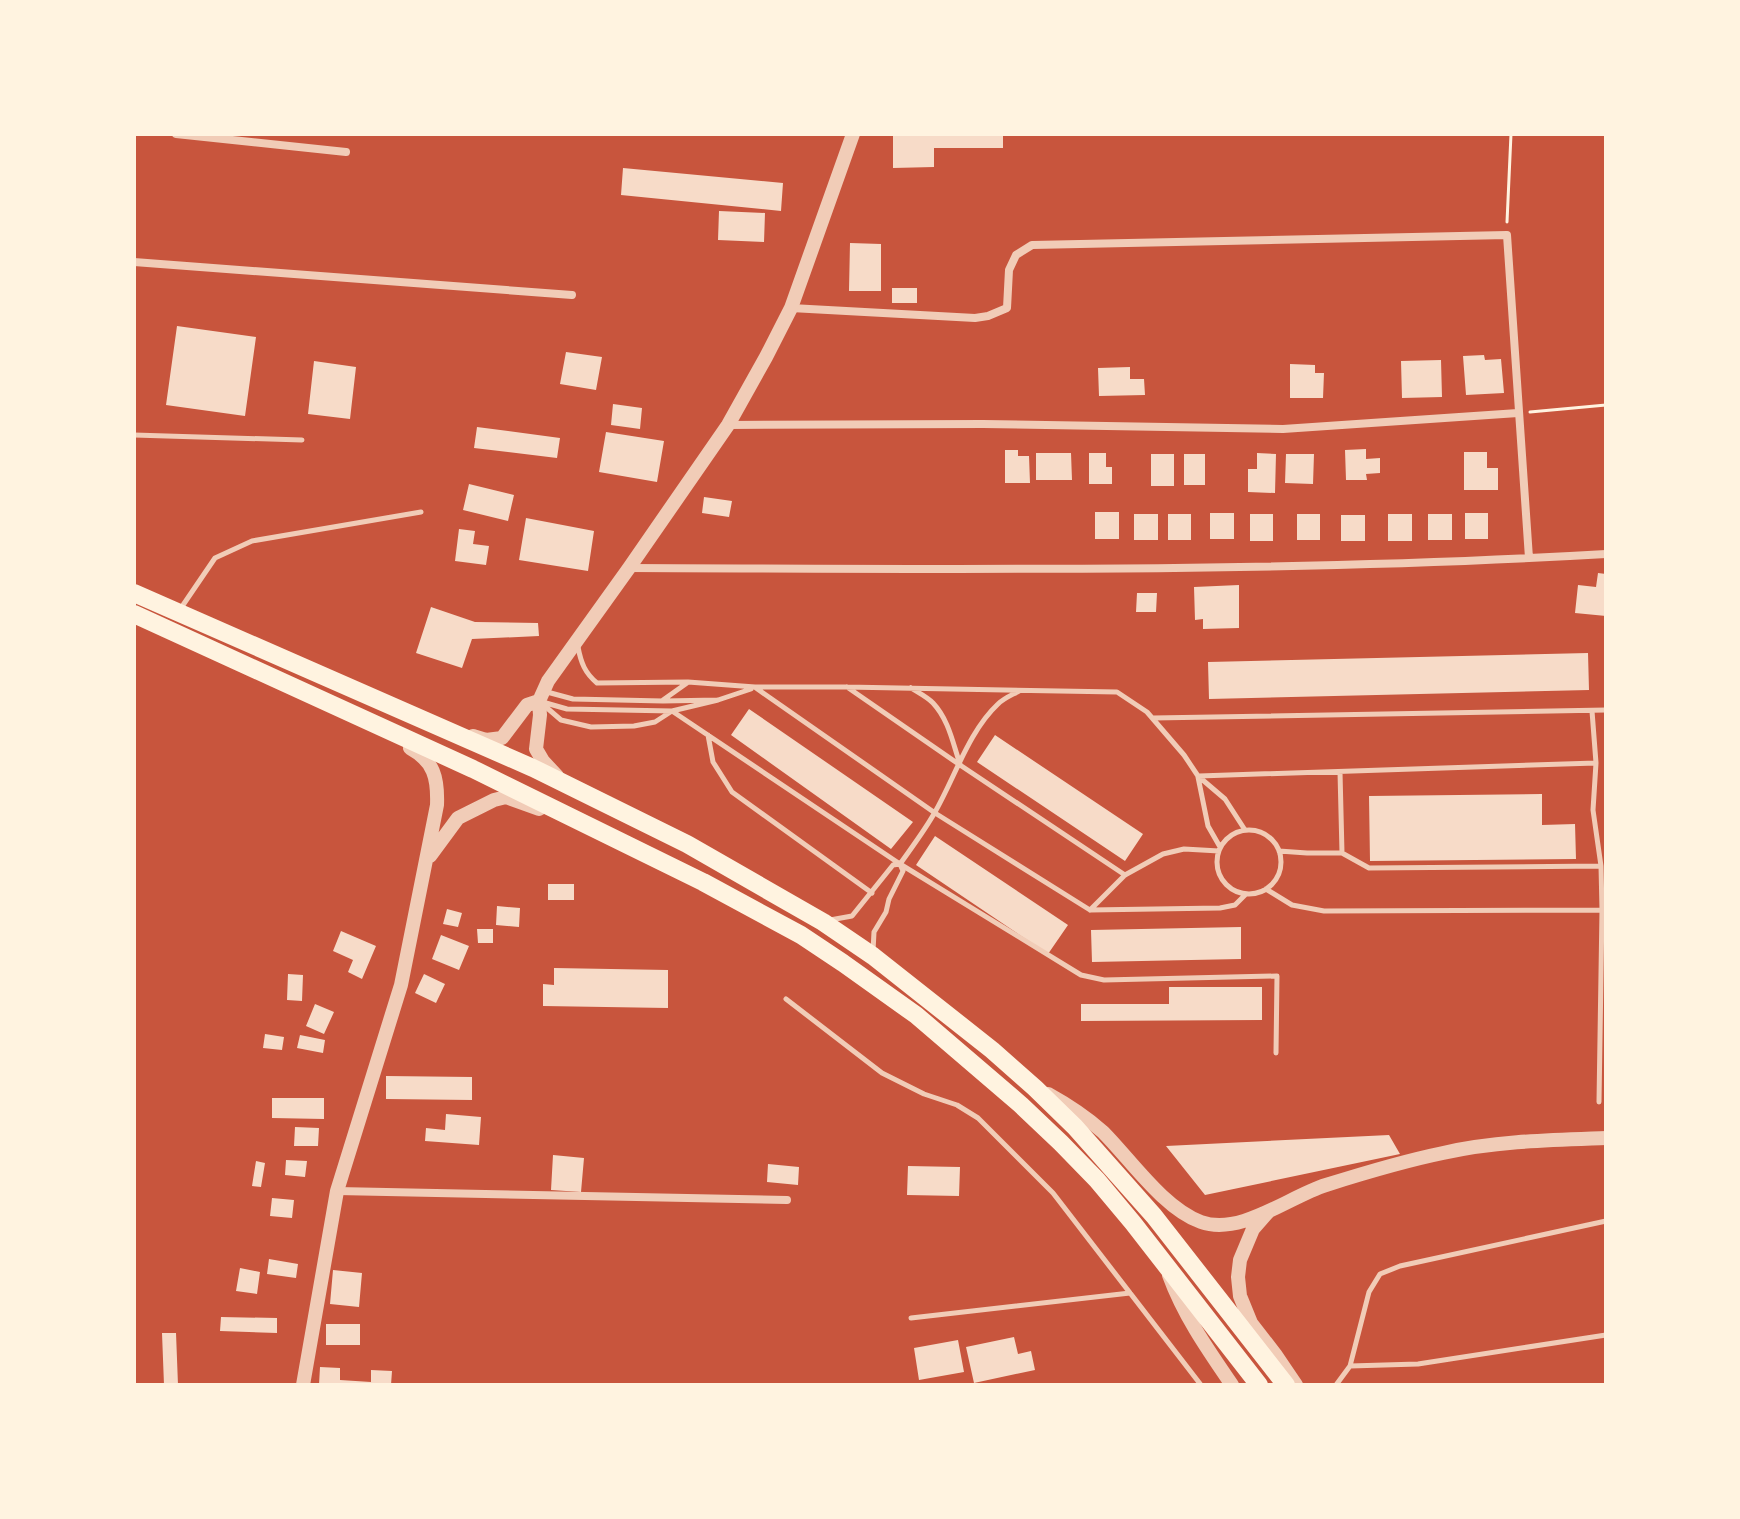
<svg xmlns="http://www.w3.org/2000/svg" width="1740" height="1519" font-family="Mulish,sans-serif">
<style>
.building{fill:#f7dbc8}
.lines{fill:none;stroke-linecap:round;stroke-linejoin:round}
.path{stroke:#fff3e0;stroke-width:3}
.service{stroke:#f1ccb7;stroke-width:5}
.minor{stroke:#f1ccb7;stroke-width:8}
.tertiary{stroke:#f1ccb7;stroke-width:14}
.trunk{stroke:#fff3e0;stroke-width:18}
</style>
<rect width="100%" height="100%" fill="#c8553d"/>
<path class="building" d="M893,134H1003V148H934V167L893,168Z
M623,168L783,183L781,211L621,195Z
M719,211L765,213L764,242L718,240Z
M850,243L881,244V291H849Z
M892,288H917V303H892Z
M177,326L256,337L245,416L166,405Z
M566,352L602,357L596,390L560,384Z
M1484,355L1485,360L1501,359L1504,393L1466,395L1463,356Z
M1441,360L1442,397L1402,398L1401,361Z
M314,361L356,367L350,419L308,414Z
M1290,364L1315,365V373H1324L1323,398H1290Z
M1130,367V379H1144L1145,395L1099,396L1098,368Z
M613,404L642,408L640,429L611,425Z
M477,427L560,438L557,458L474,448Z
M606,432L664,441L657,482L599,472Z
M1366,449V459L1380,458V473L1366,474L1367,480H1346L1345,450Z
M1005,450H1018V456H1029L1030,483H1005Z
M1464,452H1487V468H1498V490H1464Z
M1036,453H1071L1072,480H1036Z
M1089,453H1106V467H1112V484H1089Z
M1257,453L1276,454L1275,493L1248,492V469H1257Z
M1151,454H1174V486H1151Z
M1184,454H1205V485H1184Z
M1286,454H1314L1313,484L1285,483Z
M469,484L514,495L508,521L463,510Z
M704,497L732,501L729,517L702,513Z
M1095,512H1119V539H1095Z
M1210,513H1234V539H1210Z
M1465,513H1488V539H1465Z
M1134,514H1158V540H1134Z
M1168,514H1191V540H1168Z
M1250,514H1273V541H1250Z
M1297,514H1320V540H1297Z
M1388,514H1412V541H1388Z
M1428,514H1452V540H1428Z
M1341,515H1365V541H1341Z
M526,518L594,531L588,571L519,560Z
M459,529L475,531L473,544L489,546L486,565L455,561Z
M1598,573L1606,574V616L1575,613L1578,585L1596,587Z
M1239,585V628L1203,629V619L1195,620L1194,587Z
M1137,593H1157L1156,612H1136Z
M431,607L475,622L538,623L539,636L472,639L462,668L416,653Z
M1588,653L1589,690L1209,699L1208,662Z
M749,709L913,822L891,849L731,735Z
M995,735L1143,834L1125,861L977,762Z
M1542,794V825L1575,824L1576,859L1370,861L1369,796Z
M935,836L1068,925L1048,954L916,865Z
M548,884H574V900H548Z
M497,906L520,908L519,927L496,925Z
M447,909L462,913L458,927L443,924Z
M1241,927V959L1092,962L1091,930Z
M477,929H493V943H478Z
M341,931L376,946L362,979L348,972L353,960L333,951Z
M441,935L469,946L459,970L432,959Z
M554,968L668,970V1008L543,1006V984L554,985Z
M288,974L303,975L302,1001L287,1000Z
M424,974L445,984L436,1003L415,993Z
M1169,987H1262V1020L1081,1021V1004H1169Z
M315,1004L334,1012L324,1034L306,1026Z
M265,1034L284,1037L282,1050L263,1048Z
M300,1035L325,1040L323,1053L297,1048Z
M386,1076L472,1077V1100L386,1099Z
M272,1098H324V1119L272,1118Z
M446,1114L481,1117L479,1145L425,1141L426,1128L445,1130Z
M295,1127L319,1128L318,1146H294Z
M1389,1135L1400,1154L1205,1195L1166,1146Z
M553,1155L584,1158L581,1192L551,1190Z
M286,1160L307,1161L305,1177L285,1175Z
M256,1161L265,1163L261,1187L252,1186Z
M768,1164L799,1167L798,1185L767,1182Z
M908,1166L960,1167L959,1196L907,1195Z
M272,1198L294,1200L292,1218L270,1216Z
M269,1259L298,1264L296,1278L267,1274Z
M240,1268L260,1272L257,1294L236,1291Z
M333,1270L362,1273L359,1307L330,1304Z
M221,1317L277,1318V1333L220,1331Z
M326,1324H360V1345H326Z
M162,1333H176L178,1385H164Z
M1014,1337L1018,1354L1031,1351L1035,1370L974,1383L966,1347Z
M958,1340L964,1372L919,1380L914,1348Z
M320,1367L340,1368V1380L371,1382V1370L392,1371L391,1385H319Z"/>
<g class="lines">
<path class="path" d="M1507,222L1511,134
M1530,412L1606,405"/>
<path class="service" d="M134,435L302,440
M181,608L215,558L252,541L421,512
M578,647C581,663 585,673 597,683L688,682L755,687H846L1117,692L1147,712L1184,755L1198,776L1225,799L1245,830
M847,687L960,765L1125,875
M756,688L935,813L1090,910L1220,908L1235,905L1246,894
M911,688C919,693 927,697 933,703C949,720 953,744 960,764
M547,692L573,699L663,701L718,700L751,689
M663,700L687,683
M718,700L672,711L900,864L1081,975L1104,980L1277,976L1276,1053
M539,701L567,709L672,711L655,722L634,726L591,727L561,720Z
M1153,718L1606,710
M708,735L713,762L732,792L872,893
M1199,776L1596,763
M1198,777L1208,826L1220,847
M1217 862a32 32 0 1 1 64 0a32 32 0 1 1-64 0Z
M1279,851L1307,853H1342L1340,772
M1342,853L1369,868L1601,866
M900,864C912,847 925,830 935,812C955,777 969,731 998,704C1004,698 1012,695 1019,691
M1266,889L1292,905L1324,911L1602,910L1601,866L1593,810L1596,763L1592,711
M1090,910L1125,875L1163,854L1184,849L1219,851
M830,920L852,916L893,865L900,864L903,871L889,899L886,912L874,932L873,951
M786,999L882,1073L924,1094L957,1105L978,1118L1053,1193L1201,1385
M1599,1102L1602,910
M911,1318L1130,1293
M1350,1366L1418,1364L1606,1335
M1336,1385L1350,1366L1369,1292L1380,1274L1400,1266L1606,1221"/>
<path class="minor" d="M176,134L346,152
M134,262L572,295
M791,308L975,318L988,316L1007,308L1009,270L1016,255L1032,245L1507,235L1529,558
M728,425L983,424L1283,429L1518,413
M629,568C955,569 1281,573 1606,554
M337,1191L787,1200"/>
<path class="tertiary" d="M473,736L486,740L502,738L527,705L539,701
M557,776L543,761L536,749L540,715L539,701L548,681L629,568L728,425L766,357L791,308L853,134
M430,856L458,818L494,800L506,797L539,809
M1048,1094C1068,1105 1086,1117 1103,1132C1130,1159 1164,1209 1201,1222C1241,1236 1288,1197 1326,1185C1364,1173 1404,1161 1443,1153C1496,1141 1552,1140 1606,1138
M1268,1212L1253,1229L1240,1260L1238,1277L1240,1296L1251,1323L1275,1354L1296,1385
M1169,1275C1184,1316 1208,1350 1232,1385
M303,1385L337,1191L401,985L437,805C438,778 434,761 410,748"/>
<path class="trunk" d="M134,593L533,768L687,844L823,922L873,956L992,1050L1035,1088L1075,1127L1154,1216L1286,1385
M134,614L473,769L703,882L801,935L843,963L916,1015L1021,1105L1061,1143L1097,1180L1133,1223L1259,1385"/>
</g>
<rect width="1740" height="1519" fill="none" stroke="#fff3e0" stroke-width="272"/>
</svg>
